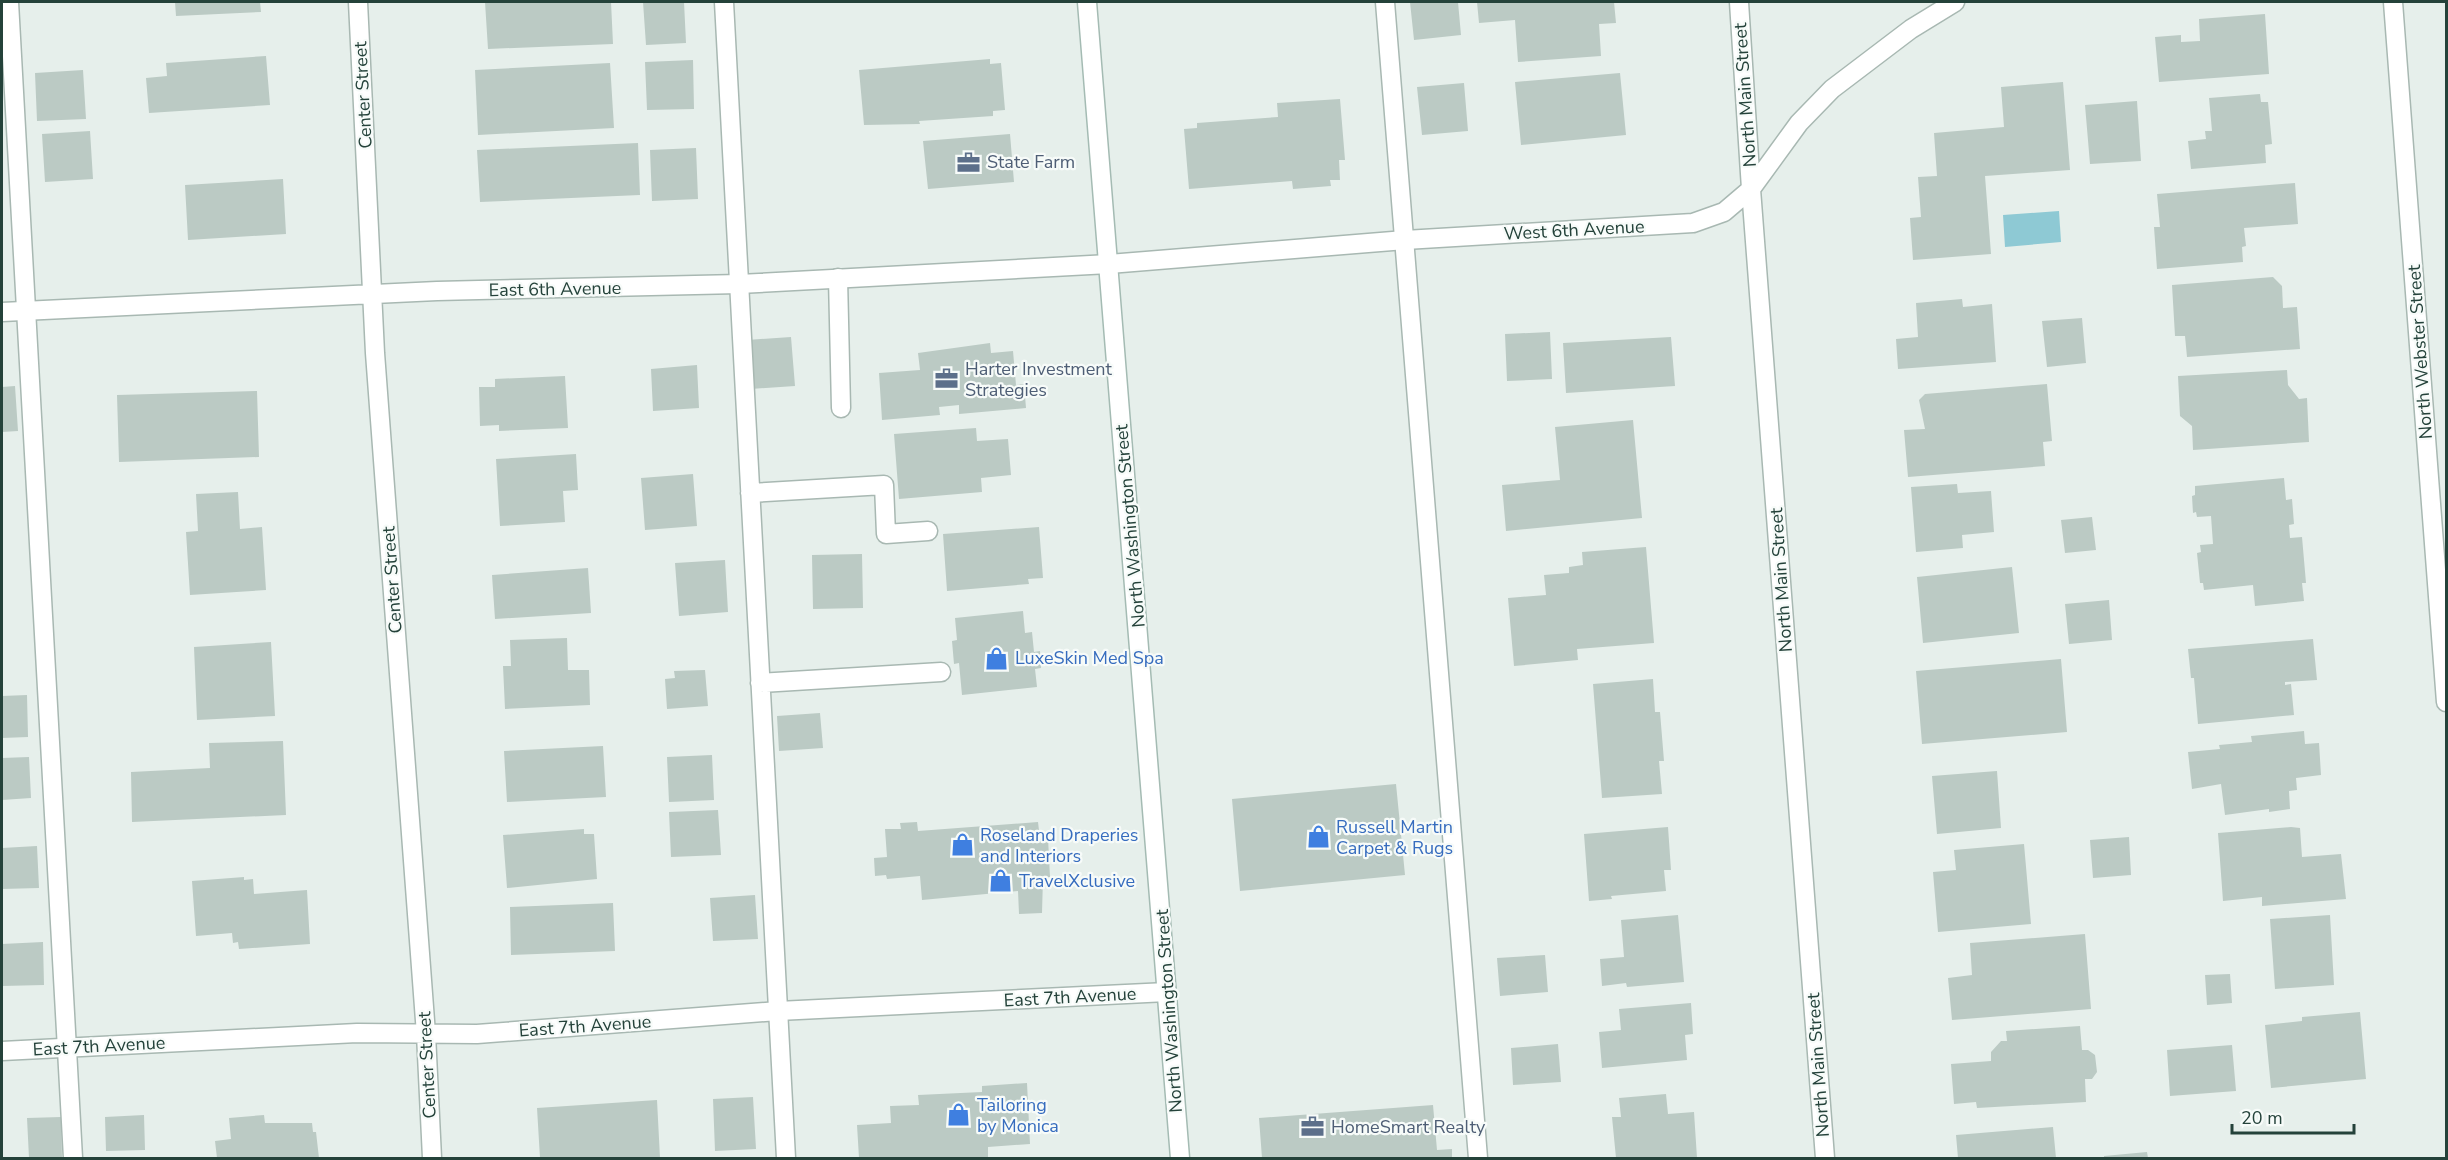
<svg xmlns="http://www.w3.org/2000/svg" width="2448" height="1160" font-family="'Nunito Sans',sans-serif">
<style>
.water{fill:#8ec9d4}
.building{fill:#bbcac4}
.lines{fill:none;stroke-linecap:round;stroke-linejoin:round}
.lane-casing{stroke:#a8b8b2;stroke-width:21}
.street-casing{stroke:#a8b8b2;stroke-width:21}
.secondary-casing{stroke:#a4bbb3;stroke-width:21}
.lane{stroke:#fff;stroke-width:18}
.street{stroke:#fff;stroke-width:18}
.secondary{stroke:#fff;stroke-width:18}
.labels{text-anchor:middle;stroke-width:4.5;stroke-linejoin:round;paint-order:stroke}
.street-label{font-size:18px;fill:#24423a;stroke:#f7fbf9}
.service-label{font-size:18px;fill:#4e5e75;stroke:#f7fbf9;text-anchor:start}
.shop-label{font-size:18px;fill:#366cbe;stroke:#f7fbf9;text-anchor:start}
</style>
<rect width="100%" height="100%" fill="#e6efeb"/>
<path class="water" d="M2059,211L2061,242L2005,247L2003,215Z"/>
<path class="building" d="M175,2H260L261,12L176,16Z
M485,2H611L613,44L488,49Z
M643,2H684L686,43L646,45Z
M1410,2H1458L1461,35L1414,40Z
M1477,2H1614L1616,23L1599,24L1601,56L1518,62L1515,20L1479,23Z
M2265,14L2269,74L2159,82L2155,37L2181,35V42L2200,41L2199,19Z
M266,56L270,105L149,113L146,78L167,76L166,63Z
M990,59V64L1001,63L1005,110L993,111V116L919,121L920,124L864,125L859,70Z
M693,60L694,109L647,110L645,62Z
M610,63L614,128L478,135L475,70Z
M83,70L86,119L37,121L35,73Z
M1620,73L1626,135L1521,145L1515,82Z
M2063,82L2070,170L1985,176L1991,254L1913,260L1910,218L1921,217L1918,177L1937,176L1934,133L2004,127L2001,87Z
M1464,83L1468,131L1422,135L1417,87Z
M2260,94L2261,102H2268L2272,144L2265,145L2266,163L2191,169L2188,141L2206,139L2205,131H2212L2209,98Z
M1340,99L1345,160H1339L1340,180H1330L1331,186L1293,189L1292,181L1189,189L1184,129L1197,128V123L1278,117L1277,103Z
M2137,101L2141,161L2090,164L2085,105Z
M90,131L93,179L45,182L42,134Z
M1010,134L1014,182L928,189L923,141Z
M638,143L640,195L480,202L477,150Z
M696,148L698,199L652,201L650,150Z
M283,179L286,234L188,240L185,185Z
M2295,183L2298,224L2244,228L2246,246L2242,247L2243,262L2157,269L2154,227H2160L2157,194Z
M2273,277L2282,286L2283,308L2297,307L2300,349L2187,357L2185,336H2175L2172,285Z
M1962,299L1963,307L1992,304L1996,362L1898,369L1896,339L1918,337L1916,303Z
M2082,318L2086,363L2047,367L2042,321Z
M1550,332L1552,379L1507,381L1505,334Z
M791,337L795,386L751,389L747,340Z
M1671,337L1675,386L1566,393L1563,343Z
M990,343L991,353L1013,351L1016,385L1024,384L1026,408L959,414V405L939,407L940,415L882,420L879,373L920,370L918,353Z
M697,365L699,408L653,411L651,369Z
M2287,370L2288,385L2299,399L2307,398L2309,442L2193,450L2192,426L2180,416L2178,376Z
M565,376L568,428L499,431V425L480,426L479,387H495V379Z
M2047,384L2052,441L2043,442L2045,466L1908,477L1904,430L1925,429L1919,400L1925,394Z
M15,386L18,431L2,432V387Z
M257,391L259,457L119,462L117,395Z
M1633,420L1642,518L1506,531L1502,485L1560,480L1555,427Z
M976,428L977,441L1008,439L1011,475L981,478L982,492L899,499L894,434Z
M576,454L578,490L563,491L565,522L500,526L496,459Z
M693,474L697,526L645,530L641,478Z
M2284,478L2286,500L2292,499L2294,524L2289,525L2290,538L2302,537L2306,583H2302L2304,601L2255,606L2253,585L2204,590L2203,583H2200L2197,553L2201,552L2200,545L2213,544L2211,516L2197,517L2196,512L2193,513L2192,496L2195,495V486Z
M1957,484L1958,493L1991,491L1994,532L1962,535L1963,548L1916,552L1911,487Z
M238,492L240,529L262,527L266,590L190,595L186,532L198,531L196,494Z
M2092,517L2096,550L2065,553L2061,520Z
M1039,527L1043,578L1028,579L1029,584L947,591L943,534Z
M1646,547L1654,643L1577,649L1578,660L1514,666L1508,598L1546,595L1544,575L1569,573V567L1583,565L1582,552Z
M862,554L863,608L813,609L812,555Z
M725,560L728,612L679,616L675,563Z
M2012,567L2019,633L1923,643L1917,577Z
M588,568L591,613L495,619L492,575Z
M2109,600L2112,640L2069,644L2065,604Z
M1023,611L1025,633L1032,632L1034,652L1040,651L1041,668L1035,669L1037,687L962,695L959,663L954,664L952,641L957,640L955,618Z
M567,638L568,670H589L590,705L505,709L503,666H511L510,640Z
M2313,639L2317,680L2285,682V685L2291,684L2294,715L2198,724L2194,678H2191L2188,649Z
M271,642L275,716L197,720L194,647Z
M2061,659L2067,732L1922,744L1916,671Z
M705,670L708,706L667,709L665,679L675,678L674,671Z
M1653,679L1655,712H1660L1664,761H1659L1662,794L1602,798L1593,684Z
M27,695L28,737L2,738V696Z
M820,713L823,748L779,751L777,716Z
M2304,731L2305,744L2319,743L2321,775L2296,778L2297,790L2289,791L2290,809L2269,812V809L2225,815L2221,784L2192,789L2188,752L2220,749L2219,745L2252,742L2251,736Z
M283,741L286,815L132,822L131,772L210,768L209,743Z
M603,746L606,797L507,802L504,751Z
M712,755L714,800L669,802L667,757Z
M29,757L31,798L2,800V758Z
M1997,771L2001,828L1937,834L1932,776Z
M1396,784L1405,875L1240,891L1232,799Z
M718,810L721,855L671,857L669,812Z
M917,822L918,831L1038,822L1040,839L1048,838L1050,877L1043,878L1042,913L1019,914L1018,891L922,900L920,876L887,879L886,875L875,876L874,858L887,857L885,829H901L900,823Z
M1668,827L1671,870H1664L1666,891L1611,896L1612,899L1589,901L1584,834Z
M2291,827L2300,828L2302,857L2341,854L2346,899L2262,906V897L2223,901L2218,833Z
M584,829V834H594L597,879L507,888L503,835Z
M2129,837L2131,875L2093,878L2090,840Z
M2024,844L2031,924L1938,932L1933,872L1956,870L1954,850Z
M37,846L39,888L2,889V848Z
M244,877V880L253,879L254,894L307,890L310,944L239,949L238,942L233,943L232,933L196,936L192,881Z
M755,895L758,939L713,941L710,898Z
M613,903L615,951L511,955L510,907Z
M1678,915L1684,982L1627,987L1626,983L1602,986L1600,959L1624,957L1621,920Z
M2330,915L2334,985L2275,989L2270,919Z
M2085,934L2091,1009L1952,1020L1948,978L1972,975L1970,943Z
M43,942L44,985L2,986V944Z
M1545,955L1548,992L1500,996L1497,958Z
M2230,974L2232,1003L2207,1005L2205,975Z
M1691,1003L1693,1034L1685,1035L1687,1060L1602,1068L1599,1032L1621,1030L1619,1009Z
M2360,1012L2366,1079L2271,1088L2265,1025L2302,1021V1017Z
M2080,1026L2082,1050H2088L2095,1055L2097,1072L2092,1079H2085L2086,1102L1977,1108L1976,1102L1954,1104L1951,1064L1991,1061V1052L2001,1041H2007L2006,1031Z
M1558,1044L1561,1082L1513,1085L1511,1048Z
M2232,1045L2236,1091L2170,1096L2167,1050Z
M1027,1083L1030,1144L988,1147V1158H859L857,1125L891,1123L890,1106L919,1105L918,1095L982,1092V1086Z
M1666,1094L1668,1114L1694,1112L1697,1158H1616L1612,1117H1621L1619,1098Z
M753,1097L756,1149L715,1151L713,1099Z
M657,1100L660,1158H540L537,1108Z
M1433,1105L1437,1150L1452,1149V1158H1262L1259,1118Z
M144,1115L145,1150L106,1151L105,1117Z
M264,1115L265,1123H312L313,1132H316L319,1158H217L215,1141L231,1139L229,1118Z
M61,1117L62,1158H29L27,1118Z
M2053,1127L2056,1158H1958L1956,1135Z
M2147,1152L2148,1158H2104V1156Z"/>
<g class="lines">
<defs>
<path id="lane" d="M9,2L73,1158
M724,2L786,1158
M1385,2L1478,1158
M838,278L841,408
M750,493L884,485L886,534L928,531
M760,683L941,672"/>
<path id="street" d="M358,2L375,353L426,1034L432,1158
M1739,2L1751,189L1825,1158
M2393,2L2446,702
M2,312L437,291L739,284L1109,264L1405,240L1693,223L1724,212L1751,189L1799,123L1832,89L1911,29L1955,2
M2,1051L357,1033L477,1034L778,1011L1167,992"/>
<path id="secondary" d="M1087,2L1180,1158"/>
</defs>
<use href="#lane" class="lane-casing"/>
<use href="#street" class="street-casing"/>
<use href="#secondary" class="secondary-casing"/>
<use href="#lane" class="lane"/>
<use href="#street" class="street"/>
<use href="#secondary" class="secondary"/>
</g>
<defs>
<symbol id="office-bare" viewBox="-9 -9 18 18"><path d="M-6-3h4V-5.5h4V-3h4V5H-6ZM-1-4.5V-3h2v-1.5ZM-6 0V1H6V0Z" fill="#5c6f8a" stroke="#f7fbf9" stroke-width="2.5" paint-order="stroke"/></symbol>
<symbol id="shop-bare" viewBox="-9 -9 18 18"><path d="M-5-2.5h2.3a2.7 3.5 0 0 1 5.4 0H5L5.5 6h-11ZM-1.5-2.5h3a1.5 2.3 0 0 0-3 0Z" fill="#3f7fe0" stroke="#f7fbf9" stroke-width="2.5" paint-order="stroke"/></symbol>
</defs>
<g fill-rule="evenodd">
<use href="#office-bare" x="952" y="146" width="33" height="33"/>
<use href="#office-bare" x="930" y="362" width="33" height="33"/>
<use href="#shop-bare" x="980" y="642" width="33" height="33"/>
<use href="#shop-bare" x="1302" y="820" width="33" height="33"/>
<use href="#shop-bare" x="946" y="828" width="33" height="33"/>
<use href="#shop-bare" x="984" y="864" width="33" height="33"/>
<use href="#shop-bare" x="942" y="1098" width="33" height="33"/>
<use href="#office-bare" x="1296" y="1110" width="33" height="33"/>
</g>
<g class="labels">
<g class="street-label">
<text transform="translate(363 95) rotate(-93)" y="6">Center Street</text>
<text transform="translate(1745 95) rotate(-94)" y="6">North Main Street</text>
<text transform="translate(1574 230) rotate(-3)" y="6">West 6th Avenue</text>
<text transform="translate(555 289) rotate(-1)" y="6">East 6th Avenue</text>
<text transform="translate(2420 352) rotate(-94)" y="6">North Webster Street</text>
<text transform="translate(1130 526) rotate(-95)" y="6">North Washington Street</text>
<text transform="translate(392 580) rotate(-94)" y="6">Center Street</text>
<text transform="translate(1781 580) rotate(-94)" y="6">North Main Street</text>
<text transform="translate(1070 997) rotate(-3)" y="6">East 7th Avenue</text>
<text transform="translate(1169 1011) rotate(-94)" y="6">North Washington Street</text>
<text transform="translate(585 1026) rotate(-4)" y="6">East 7th Avenue</text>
<text transform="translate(99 1046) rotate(-3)" y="6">East 7th Avenue</text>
<text transform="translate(427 1065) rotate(-93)" y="6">Center Street</text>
<text transform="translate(1818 1065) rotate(-94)" y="6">North Main Street</text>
</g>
<g class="service-label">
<text x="987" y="168">State Farm</text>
<text x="965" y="375">Harter Investment<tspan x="965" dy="21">Strategies</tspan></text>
<text x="1331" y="1133">HomeSmart Realty</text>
</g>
<g class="shop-label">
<text x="1015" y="664">LuxeSkin Med Spa</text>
<text x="1336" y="833">Russell Martin<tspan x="1336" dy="21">Carpet &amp; Rugs</tspan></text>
<text x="980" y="841">Roseland Draperies<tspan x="980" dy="21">and Interiors</tspan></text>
<text x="1019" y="887">TravelXclusive</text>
<text x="977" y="1111">Tailoring<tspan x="977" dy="21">by Monica</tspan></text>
</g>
</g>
<rect width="2448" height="1160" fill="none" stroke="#24423a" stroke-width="6"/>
<path d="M2232 1124v9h122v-9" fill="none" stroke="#24423a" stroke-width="3"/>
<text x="2241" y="1124" font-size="18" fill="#24423a" stroke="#f7fbf9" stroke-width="4.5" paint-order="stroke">20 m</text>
</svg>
